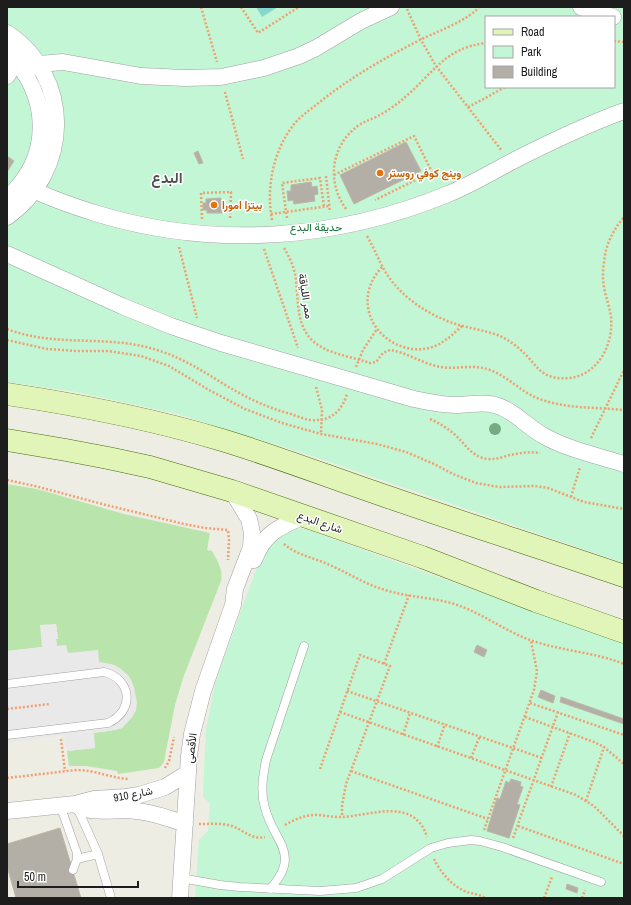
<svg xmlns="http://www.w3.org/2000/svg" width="631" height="905" font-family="'Archivo Narrow',Vazirmatn,sans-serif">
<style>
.grass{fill:#b9e5ac}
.park{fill:#c2f6d4;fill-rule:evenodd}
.pitch{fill:#85d8ce}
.parking{fill:#e9e9e9}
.building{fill:#b3afa6;stroke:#beb7a6}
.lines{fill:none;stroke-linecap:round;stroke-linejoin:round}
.lane-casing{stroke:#a1a1a1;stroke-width:9}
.street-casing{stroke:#a1a1a1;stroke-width:17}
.secondary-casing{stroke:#486c0b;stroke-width:23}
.path{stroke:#f19f71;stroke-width:2.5;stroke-dasharray:2 2;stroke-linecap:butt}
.lane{stroke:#fff;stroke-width:8}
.street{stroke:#fff;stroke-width:16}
.secondary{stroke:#e2f5b9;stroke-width:22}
.tree{fill:#75aa83}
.food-dot{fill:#e8710a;stroke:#fff;stroke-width:1.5}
.labels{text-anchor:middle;stroke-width:3;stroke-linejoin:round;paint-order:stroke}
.food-label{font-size:11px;font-weight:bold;fill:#c56008;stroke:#fff;text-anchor:start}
.park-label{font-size:11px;fill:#127434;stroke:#fff}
.street-label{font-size:11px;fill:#1d1d1d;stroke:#fff}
.district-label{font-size:15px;font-weight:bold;fill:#505050;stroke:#fff}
</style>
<rect width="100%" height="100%" fill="#edede3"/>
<path class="grass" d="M7,484L37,489L124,514L210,533L207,550L212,551C218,562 223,569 221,581L183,678L175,705L164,762L159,768L118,774L117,771L86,766H69L67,751L95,748L93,733L115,730L122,728L132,717L136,710L131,680L127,674L114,665L99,662L67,653L57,646L56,639H58L56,624L43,647L7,651Z"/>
<path class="park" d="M7,7H624V563L309,455L178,414L77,392L7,382ZM486,17H614V87H486Z
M296,528L305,529L624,644V898H195L199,840L208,831L210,804L203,796L206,730L215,683L262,553L272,538Z"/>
<path class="pitch" d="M256,7H278L262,17Z"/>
<path class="parking" d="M56,624L58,639H56L57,646L66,645L68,653L98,650L99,662L114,665L121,669L131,680L134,687L137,703L136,710L132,717L122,728L115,730L94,733L95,748L67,751L64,735L7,743V651L42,647L40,625Z"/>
<path class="building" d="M406,142L421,171L354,204L340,175Z
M198,151L203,163L199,164L194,153Z
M7,156L14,161L7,172Z
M311,182L312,187L317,186L318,194L314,195L315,201L294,204L293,200L288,201L287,191H291V185Z
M221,198V202H224V208L222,207V213H207V210H203V203H206V199Z
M477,645L487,650L484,657L474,652Z
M541,690L555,696L553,703L538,697Z
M561,697L624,719V724L560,702Z
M511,779L521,782L520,786L523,787L517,804L520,805L509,838L487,831L497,798L500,799L506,781L509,783Z
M60,828L81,898H16L7,866V844Z
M567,884L578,888L577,893L566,889Z"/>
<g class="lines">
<defs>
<path id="lane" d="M7,684L104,672C132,679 135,711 108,723L7,735
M60,805L77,853V859L73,870
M76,805L98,854L111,898
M77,859L98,854
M181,878L220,885L240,887L320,891L356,888L382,879L431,848L448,843L471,840L480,841L502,847L601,882
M270,889C302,853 274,843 265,808C260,792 263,776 266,760L304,646"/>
<path id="street" d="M581,7L613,17
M7,33C74,78 71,172 7,217
M7,52C51,94 53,157 7,198
M24,71L39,64L63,62L141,76L185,78L221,77L264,68L299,56L316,48L361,21L391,7
M7,76L22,52
M21,184C46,197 72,206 98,214C214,249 336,240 448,194C470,185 490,173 511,162C548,143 585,125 624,111
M7,254L122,306L171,326L221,343L414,399C428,402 442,405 456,405C469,405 482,401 495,405C514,410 527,427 544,436C567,449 598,456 624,464
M254,560C264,533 279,527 304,516
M75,804C90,816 118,808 137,811C154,813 169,818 185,824
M7,811L75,804L94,799L126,797L139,795L165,787L188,773
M180,898L189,756L192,734L203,691L233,605L235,589L251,547L252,533L249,519L232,491"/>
<path id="secondary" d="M7,394C80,405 152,419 222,440C278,457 332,478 388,497C466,524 545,549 624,576
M7,440L66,450L108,458L150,467L232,491L422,557L536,601L624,632"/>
</defs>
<use href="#lane" class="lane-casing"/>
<use href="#street" class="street-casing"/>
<use href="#secondary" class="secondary-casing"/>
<path class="path" d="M201,7L217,62
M241,7L258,33L299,7
M407,9L421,40L436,66L502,151
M614,41L624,42
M225,92L243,159
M468,107L482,100L505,87
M334,175L414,136L432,172L375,200
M326,176L330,212
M346,209C326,181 331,145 359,125C365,121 370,120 376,117C386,112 396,105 404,98C433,74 444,48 486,43
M271,214L329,206
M287,218L282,183L320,178L324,207
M202,219L201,193L231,192L230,219
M272,220C266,189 273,152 292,127C298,118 307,112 316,105C349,78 386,57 424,38C439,31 470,19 479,7
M367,236C373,246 377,256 382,266C395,291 420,310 445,320C463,328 482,329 500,336C509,340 518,347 525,354C533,362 538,371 549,376C561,380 576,379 587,372C605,360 613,338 611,317C610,310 608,303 606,296C603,286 602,274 604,263C605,246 613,230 624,217
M179,247L197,318
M284,248C289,256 293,265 295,274C300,302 293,332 323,348C337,355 355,358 370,363L376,362L383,353L390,350C405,352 420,362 436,366C454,371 472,363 490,370C507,376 520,391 537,398C564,409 595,407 624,410
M264,249L298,348
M382,267C376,274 371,281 369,290C360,325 395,356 429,348C442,345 452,335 462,326
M7,329C56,348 108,334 157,350C183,358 204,372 227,386C247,398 268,408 291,414C299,417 308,421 317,420C333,420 343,408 347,394
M7,340L47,349L77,351H108L141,356L169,366L209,390L245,409L282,423L321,434L377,444L406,452L434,464L453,474L476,483L499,487L535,486L548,488L584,502L624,509
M356,367L363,350L377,329
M316,387L322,410L321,434
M430,419C439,423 447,428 454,434C466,444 471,457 488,459C498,460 506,455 516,454C524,452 532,452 540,453
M591,438L624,370
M7,480L35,486L106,505L184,524L205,528L228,530L229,540L228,560
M571,497L580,467
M284,544C295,554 311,557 325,563C345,571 364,584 385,590C407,597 429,597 451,603C479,611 503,630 530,640C561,651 594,652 624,664
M384,664L409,595
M347,691L542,758
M530,703L624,735
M7,709L50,704
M340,712L576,795L594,806L624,836
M525,717L594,742L604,747L624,764
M403,735L410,713
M61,739L65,771
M437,747L445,724
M471,758L480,736
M165,768L169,761L174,737
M320,769L360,655L390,666L346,784L342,806V817
M351,771L488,819
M7,778L76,770C96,770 110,778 129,779
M551,787L570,733
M586,801L604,747
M199,824C210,824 222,823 232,826C244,830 251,840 265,837
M285,825C295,819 307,814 319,815C327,816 334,817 341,817C371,816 414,796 427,837
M518,826L624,864
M484,830L534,690L537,671L531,641
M513,838L558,712
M434,859C440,872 453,887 467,892C473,894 479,894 485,898
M544,898L552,877
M582,898L585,890"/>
<use href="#lane" class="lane"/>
<use href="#street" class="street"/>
<use href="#secondary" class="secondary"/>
</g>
<circle class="tree" cx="495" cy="429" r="6"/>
<g class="food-dot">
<circle cx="380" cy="173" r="4"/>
<circle cx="214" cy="205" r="4"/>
</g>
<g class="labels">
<g class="food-label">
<text x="388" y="177">وينج كوفي روستر</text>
<text x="222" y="209">بيتزا امورا</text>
</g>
<g class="park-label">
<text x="316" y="231">حديقة البدع</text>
</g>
<g class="street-label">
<text transform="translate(306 296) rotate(81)" y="4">ممر اللياقة</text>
<text transform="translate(320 522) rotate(19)" y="4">شارع البدع</text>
<text transform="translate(191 748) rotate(-83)" y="4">الأقصى</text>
<text transform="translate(133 794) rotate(-11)" y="4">شارع 910</text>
</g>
<g class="district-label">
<text x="167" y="183">البدع</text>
</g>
</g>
<rect width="631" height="905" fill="none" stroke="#1d1d1d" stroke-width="16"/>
<rect x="485" y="16" width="130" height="72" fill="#ffffff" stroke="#a5a5a5"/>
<rect x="493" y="29" width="20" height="6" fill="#e2f5b9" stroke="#a5a5a5"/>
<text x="521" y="36" font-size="12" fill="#1d1d1d">Road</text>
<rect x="493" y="46" width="20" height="12" fill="#c2f6d4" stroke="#a5a5a5"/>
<text x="521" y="56" font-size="12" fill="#1d1d1d">Park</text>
<rect x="493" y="66" width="20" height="12" fill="#b3afa6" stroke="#a5a5a5"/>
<text x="521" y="76" font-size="12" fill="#1d1d1d">Building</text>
<path d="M18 881v6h120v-6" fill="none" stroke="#1d1d1d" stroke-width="2"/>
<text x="24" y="881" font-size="12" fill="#1d1d1d" stroke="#ffffff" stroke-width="3" paint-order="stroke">50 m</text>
</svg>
